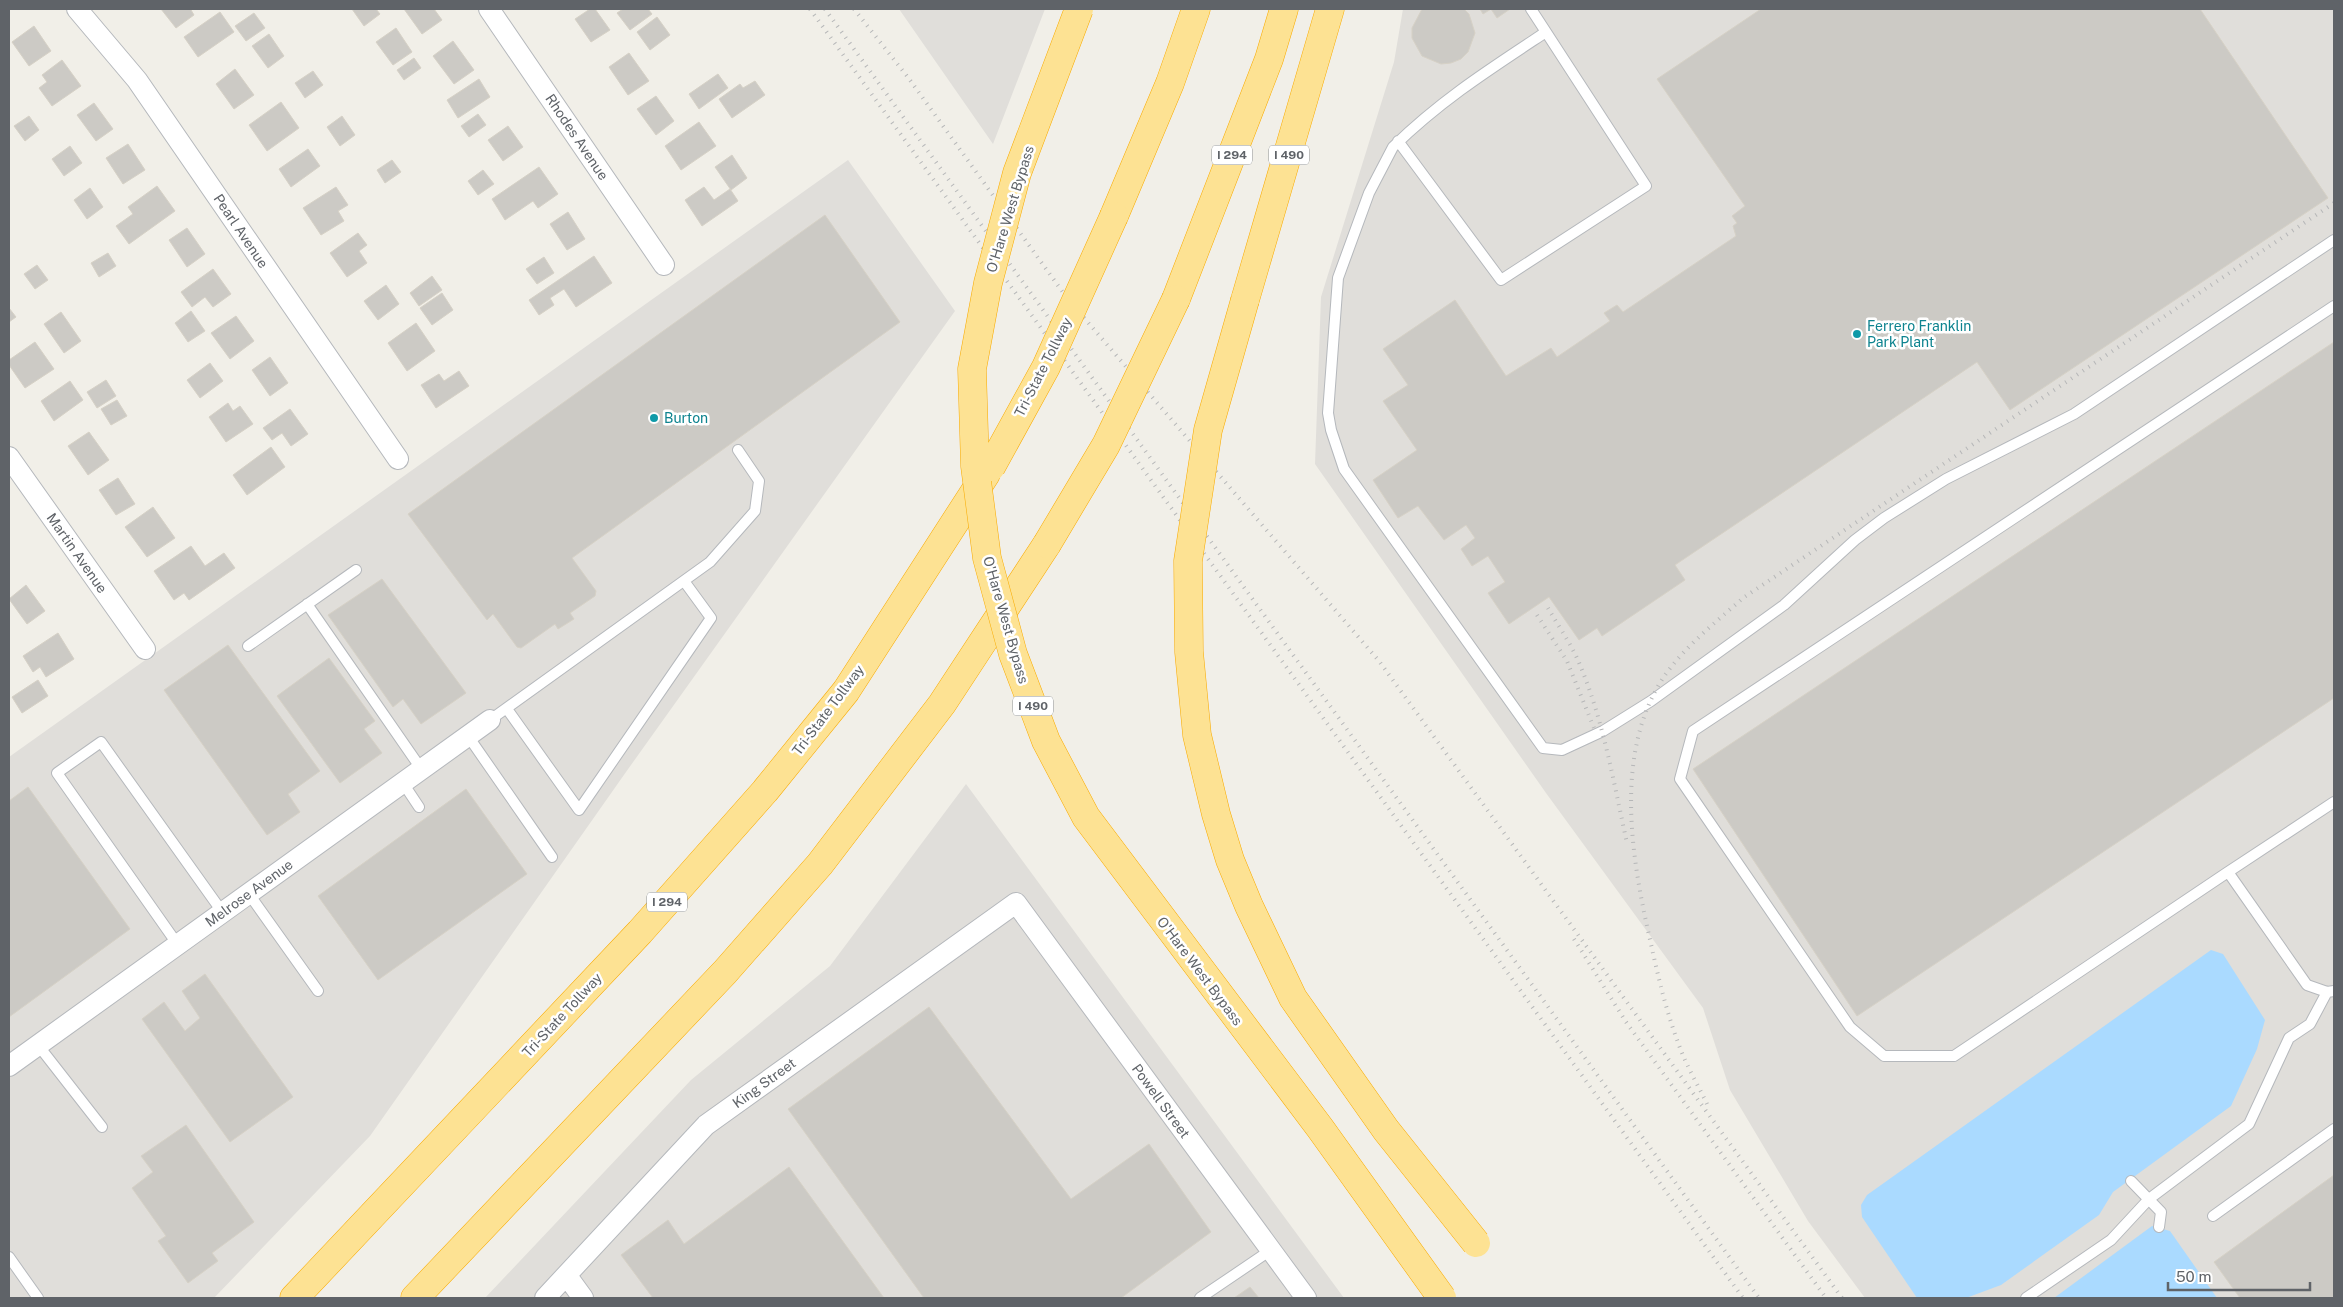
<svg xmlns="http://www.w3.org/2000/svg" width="2343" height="1307" font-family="'Public Sans',sans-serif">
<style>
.industrial{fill:#e0deda}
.water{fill:#aadaff}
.building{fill:#cccac5;stroke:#d6d1c6}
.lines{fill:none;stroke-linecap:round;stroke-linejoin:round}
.service-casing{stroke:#b5b8bc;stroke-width:12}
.minor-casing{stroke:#b5b8bc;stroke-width:22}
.motorway-casing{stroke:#f9ab00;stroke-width:29}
.service{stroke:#fff;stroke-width:10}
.minor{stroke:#fff;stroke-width:20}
.motorway{stroke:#fde293;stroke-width:28}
.rail{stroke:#b6b7b8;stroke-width:4;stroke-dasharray:1 6;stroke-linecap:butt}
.motorway-bridge-casing{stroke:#f9ab00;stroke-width:29;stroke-linecap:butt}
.motorway-bridge{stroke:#fde293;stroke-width:28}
.culture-dot{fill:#0f9aa8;stroke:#fff;stroke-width:2}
.labels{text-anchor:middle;stroke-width:5;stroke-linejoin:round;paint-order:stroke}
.shield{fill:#fff;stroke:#8f9295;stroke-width:1}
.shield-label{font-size:12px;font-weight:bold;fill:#5f6368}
.street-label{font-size:14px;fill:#5f6368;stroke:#fff}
.culture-label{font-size:14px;fill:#0d838f;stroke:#fff;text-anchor:start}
</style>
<rect width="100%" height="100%" fill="#f1efe8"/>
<path class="industrial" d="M899,9H1045L993,144Z
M1403,9H2334V1298H1865L1808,1221L1730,1090L1703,1008L1546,793L1315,464L1321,297L1394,62Z
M848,160L955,311L626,772L370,1136L214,1298H9V757Z
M966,784L1344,1298H485L691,1080L830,966Z"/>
<path class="water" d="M2211,950L2223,954L2265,1020L2257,1049L2231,1106L2113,1192L2099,1215L2001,1285L1966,1298H1917L1862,1217L1861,1205L1867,1195Z
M2152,1226L2170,1231L2217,1298H2054Z"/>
<path class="building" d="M161,9H193L191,10L194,15L176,28Z
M352,9H376L380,14L364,26Z
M404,9H434L442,20L422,34Z
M590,9H595L610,30L591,42L575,19Z
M623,9H648L652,14L630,30L617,13Z
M1422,9H1464L1469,14L1475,33L1468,52L1461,59L1451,63L1441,64L1422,56L1412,38V28Z
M1480,9H1510L1497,18L1491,9L1483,14Z
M1761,9H2200L2328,198L2010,410L1977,362L1675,565L1685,580L1602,636L1597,628L1579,640L1549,597L1509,624L1488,593L1505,582L1488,556L1472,566L1461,549L1475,538L1466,525L1444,540L1418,506L1398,518L1373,480L1417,450L1383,401L1408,385L1383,349L1455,300L1506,376L1551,348L1557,357L1610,321L1604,313L1617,305L1623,312L1736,236L1733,226L1737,223L1732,216L1745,206L1657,79Z
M220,12L234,32L198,57L184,37Z
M254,13L265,28L246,41L235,26Z
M657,17L670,35L650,50L637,32Z
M34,26L51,51L29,66L12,42Z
M396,28L412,52L393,65L376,42Z
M269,34L284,56L268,68L252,46Z
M453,41L474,70L454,84L433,56Z
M629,53L649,81L628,95L609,67Z
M414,58L421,68L404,80L397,70Z
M62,60L81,86L52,106L39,88L47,82L42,75Z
M235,69L254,95L234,109L216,84Z
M313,71L323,85L305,98L295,83Z
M718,74L728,88L699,109L689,94Z
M479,79L490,97L458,118L447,100Z
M755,81L765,95L732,118L719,99L740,84L743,88Z
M656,96L674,121L656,135L637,109Z
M281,102L299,128L267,151L249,125Z
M94,103L113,129L96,141L77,115Z
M478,114L486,125L469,137L461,126Z
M29,116L39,130L25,141L14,126Z
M342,116L355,135L340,146L327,127Z
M699,122L716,146L681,170L665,146Z
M508,126L523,147L503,161L488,140Z
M128,144L145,170L123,184L106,158Z
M70,146L82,163L64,176L52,159Z
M308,149L320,166L291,187L279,169Z
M732,155L747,178L731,190L715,167Z
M392,160L401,172L385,183L377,170Z
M539,167L558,194L538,208L533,201L505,220L492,199Z
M483,170L494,184L478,195L468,181Z
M157,186L175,211L129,244L116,226L133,214L128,207Z
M336,187L348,205L338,211L344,221L321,235L303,208Z
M704,187L714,200L730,189L738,201L702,226L685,200Z
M90,188L103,207L87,219L74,200Z
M568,212L585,239L567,250L550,224Z
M825,215L900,322L572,558L596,591L595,596L570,613L574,619L558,629L555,624L521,648L517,647L493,614L487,620L408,514Z
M187,228L205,254L187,267L169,240Z
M358,233L367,245L359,251L367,263L347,277L330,253Z
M108,253L116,266L99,277L91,263Z
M594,256L612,283L576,307L564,289L550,298L554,305L539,315L529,300Z
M544,257L554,273L537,284L526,269Z
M37,265L48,280L35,289L24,274Z
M213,269L231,294L213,307L205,297L192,307L181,292Z
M432,276L442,290L419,306L410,293Z
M386,285L399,304L378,320L364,301Z
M442,293L453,310L432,325L420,308Z
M9,308L16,317L9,322Z
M191,311L205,331L188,342L175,323Z
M61,312L81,341L64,353L44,324Z
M236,316L254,341L230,359L211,333Z
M416,323L435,351L407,371L388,343Z
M35,342L54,369L25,388L9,365V360Z
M2334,342V698L1857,1016L1693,769Z
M270,357L288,383L270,396L252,370Z
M210,363L223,381L200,398L187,380Z
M459,371L469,386L436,408L421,385L439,374L444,381Z
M106,380L116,396L97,408L87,392Z
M70,381L83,400L54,421L41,401Z
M117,400L127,416L111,425L101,409Z
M228,403L233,411L240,406L253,424L226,442L209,417Z
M290,409L308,434L291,446L282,433L272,440L263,428Z
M89,432L109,460L88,475L68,446Z
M271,447L285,467L247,495L233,475Z
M118,478L135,504L116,515L99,490Z
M153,507L175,538L147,557L125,527Z
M191,546L205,566L224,553L235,568L189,600L184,593L174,600L154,571Z
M382,579L466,693L421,724L403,699L393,707L328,615Z
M26,585L45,611L27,624L9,599Z
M58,633L74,659L46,677L40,667L33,672L23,656Z
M228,645L320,771L288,794L300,812L267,835L164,690Z
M329,658L375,721L364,729L382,753L340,783L277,696Z
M38,680L48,696L22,713L12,697Z
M28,787L130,929L9,1017V801Z
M466,789L527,874L378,980L318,896Z
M205,974L293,1097L230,1142L142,1019L164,1002L185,1031L200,1018L182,991Z
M929,1007L1071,1199L1149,1144L1211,1232L1121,1298H924L788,1109Z
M186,1125L254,1222L212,1253L218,1261L188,1283L158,1241L166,1236L132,1188L153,1172L141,1156Z
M789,1167L884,1298H653L621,1255L668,1220L684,1244Z
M2334,1175V1298H2240L2214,1262Z
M1250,1287L1259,1298H1234Z"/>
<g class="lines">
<defs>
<path id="service" d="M1531,9L1546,32
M1398,141L1501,280L1646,186L1546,32C1490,69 1441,100 1393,147L1369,193L1338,278L1328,413L1331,430L1344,469L1543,748L1562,750L1603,731L1651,701L1784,605L1855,540L1884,518L1946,479L2074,414L2334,240
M2334,306L1693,731L1680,779L1850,1027L1884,1056H1954L2228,872L2307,985L2327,992L2334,991
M307,604L422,770
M248,646L356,570
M507,709L579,810L711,618L684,581
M490,720L710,562L755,511L759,481L738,450
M468,736L552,857
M403,783L419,807
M2228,872L2334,802
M249,894L318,991
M178,945L57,773L101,742L223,913
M38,1045L102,1127
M2131,1181L2161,1212L2159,1227
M2213,1216L2334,1129
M9,1257L38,1298
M1200,1298L1271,1250
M2026,1298L2111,1240L2149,1199L2249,1124L2289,1038L2310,1024L2327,992"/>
<path id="minor" d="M77,9L137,80L398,459
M489,9L664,265
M9,457L145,649
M9,1066L490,720
M567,1276L583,1298
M545,1298L706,1125L1016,903L1306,1298"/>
<path id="motorway" d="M1114,216L1170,83L1196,9
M1176,299L1269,59L1284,9
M1245,300L1330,9
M294,1298L640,932L765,791L846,691L986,474
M415,1298L725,972L820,864L942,704L1047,544"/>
</defs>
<use href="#service" class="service-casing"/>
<use href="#minor" class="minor-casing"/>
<use href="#motorway" class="motorway-casing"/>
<use href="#service" class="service"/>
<use href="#minor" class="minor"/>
<use href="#motorway" class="motorway"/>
<path class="rail" d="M810,9L1743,1298
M825,9L1759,1298
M854,9L907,76L1067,298L1379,661L1842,1298
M1548,608C1557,624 1569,641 1577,658C1603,717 1613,780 1627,843
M1537,615L1567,661L1594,728
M1574,939L1626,1022L1826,1298
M1707,1104C1699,1087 1689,1070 1682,1053C1668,1018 1659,981 1651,944C1632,861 1613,755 1663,678C1684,647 1715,623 1743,598L2334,203"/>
<defs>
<path id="motorway-bridge" d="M1079,9L1017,173L988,283L972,369L975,466L987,558L1013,654L1046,741L1086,817L1320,1128L1442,1298
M1245,300L1208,430L1188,561L1189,652L1197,735L1216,814L1230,860L1249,906L1293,998L1386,1130L1476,1243
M991,467L1046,367L1114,216
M1047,544L1106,445L1176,299"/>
</defs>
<use href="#motorway-bridge" class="motorway-bridge-casing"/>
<use href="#motorway-bridge" class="motorway-bridge"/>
</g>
<g class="culture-dot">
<circle cx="1857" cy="334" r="5"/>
<circle cx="654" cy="418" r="5"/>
</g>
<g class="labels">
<g class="shield">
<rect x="1212" y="145.5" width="40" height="19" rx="4"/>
<rect x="1269" y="145.5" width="40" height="19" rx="4"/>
<rect x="1013" y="696.5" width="40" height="19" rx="4"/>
<rect x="647" y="892.5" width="40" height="19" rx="4"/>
</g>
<g class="shield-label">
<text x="1232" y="159">I 294</text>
<text x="1289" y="159">I 490</text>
<text x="1033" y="710">I 490</text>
<text x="667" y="906">I 294</text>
</g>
<g class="street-label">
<text transform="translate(577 137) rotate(56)" y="5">Rhodes Avenue</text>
<text transform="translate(1010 209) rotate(-73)" y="5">O'Hare West Bypass</text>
<text transform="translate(241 231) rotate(56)" y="5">Pearl Avenue</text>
<text transform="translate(1043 367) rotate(-63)" y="5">Tri-State Tollway</text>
<text transform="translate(77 553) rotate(55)" y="5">Martin Avenue</text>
<text transform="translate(1006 620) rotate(74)" y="5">O'Hare West Bypass</text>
<text transform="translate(828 710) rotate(-53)" y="5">Tri-State Tollway</text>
<text transform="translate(249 893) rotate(-36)" y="5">Melrose Avenue</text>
<text transform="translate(1200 971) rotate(53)" y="5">O'Hare West Bypass</text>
<text transform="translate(562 1015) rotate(-47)" y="5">Tri-State Tollway</text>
<text transform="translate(764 1083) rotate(-36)" y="5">King Street</text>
<text transform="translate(1161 1101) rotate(54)" y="5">Powell Street</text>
</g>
<g class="culture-label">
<text x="1867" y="331">Ferrero Franklin<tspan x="1867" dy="16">Park Plant</tspan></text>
<text x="664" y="423">Burton</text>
</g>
</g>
<rect width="2343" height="1307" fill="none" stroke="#5f6368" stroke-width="20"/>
<path d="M2168 1282v8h142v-8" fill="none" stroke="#5f6368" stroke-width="2.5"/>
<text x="2176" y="1282" font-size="15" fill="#5f6368" stroke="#ffffff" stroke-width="4" paint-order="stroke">50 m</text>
</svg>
